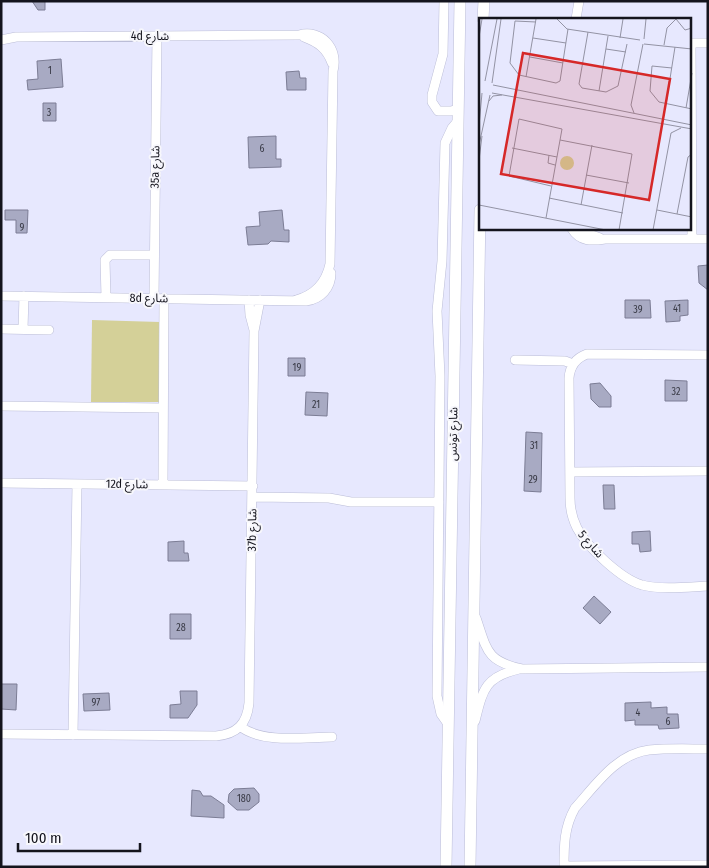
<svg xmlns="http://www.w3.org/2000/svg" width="709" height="868" font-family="'Fira Sans Condensed','Noto Sans Arabic',sans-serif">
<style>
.green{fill:#d4d098}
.building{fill:#a8aac3;stroke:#7c7d95}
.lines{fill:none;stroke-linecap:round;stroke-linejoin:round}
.minor-casing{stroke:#bbbdd7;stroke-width:10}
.major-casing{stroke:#bbbdd7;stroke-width:12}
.minor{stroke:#fff;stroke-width:9}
.major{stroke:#fff;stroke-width:11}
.labels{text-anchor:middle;stroke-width:4;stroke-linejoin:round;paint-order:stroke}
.number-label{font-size:10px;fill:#393a46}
.street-label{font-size:12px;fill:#14141d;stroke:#f7f7fc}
.inset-road{fill:none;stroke:#9393a4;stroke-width:1}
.view{fill:#d62828;fill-opacity:0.15;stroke:#d62828;stroke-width:2.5}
.inset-edge{fill:none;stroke:#14141d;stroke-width:2.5}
</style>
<rect width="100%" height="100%" fill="#e7e8fe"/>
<path class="green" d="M92,320L160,322V402H91Z"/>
<path class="building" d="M32,1H45V10H38Z
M61,59L63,87L28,90L27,80L38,79L37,61Z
M299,71L300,78H306V90H287L286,72Z
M43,103H56V121H43Z
M276,136V159H281V167L249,168L248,137Z
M5,210H28L27,233H16V220H5Z
M282,210L284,230H289V242L271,241L268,244L248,245L246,227L260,226L259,212Z
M708,265V290L699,283L698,266Z
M625,300H650L651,318H625Z
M688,300V315L680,316V321L666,322L665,301Z
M288,358H305V376H288Z
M665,380L687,381V401H665Z
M600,383L611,396V407H599L591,399L590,384Z
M306,392L328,393L327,416L305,415Z
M526,432L542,433L541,492L524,491Z
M603,485H614L615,509H604Z
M650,531L651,551L640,552L639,544H632V532Z
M184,541V553H188L189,561H168V542Z
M594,596L611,612L600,624L583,608Z
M170,614H191V639H170Z
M1,684H17L16,710L1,709Z
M180,691H197V705L188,718H170V705L181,704Z
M109,693L110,710L84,711L83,694Z
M651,702V708L667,707V714H678L679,728L659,729L658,725H635V720L625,721V703Z
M254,788L259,794V802L249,810H237L228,802L229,794L234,789Z
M192,790L200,791L203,796H211L224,805V818L191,816Z"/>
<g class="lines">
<defs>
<path id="minor" d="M444,1L443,54L432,95V102L438,111H451L458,109
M576,19L579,1
M304,37C318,42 327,49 332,63
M1,40L16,37L299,35C321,29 339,48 333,71L330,264C326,283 315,295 296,300
M690,43H708
M691,43L692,239
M572,229C580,242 592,241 605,239H708
M581,229L589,234L600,238
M1,296L306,301C321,299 331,288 331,273
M106,297L105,260L110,255H154
M154,298L157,36
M249,300L250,315L254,330
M1,329L49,330
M23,329L24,296
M708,355L587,354C576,358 570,366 569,378L570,498C570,508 572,518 577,528C587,547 621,579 642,585C663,590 687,587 708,586
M515,360L565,361L573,364
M1,406L163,408
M570,472L708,471
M1,483L253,486
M163,485L164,298
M253,497L329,498L351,502H439
M476,618C487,650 486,661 522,669L708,667
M475,721C483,689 485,677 519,669
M448,724L441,714L437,696L440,376L437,311L442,261L445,143L452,128L458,121
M241,727C264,744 305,737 332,737
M1,734L216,736C237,734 247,724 249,703L254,331L260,300
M73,735L77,484
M564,866L708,865
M564,867C564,846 564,827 575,808C595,786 616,754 649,750C668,748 689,749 708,749"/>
<path id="major" d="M483,19L484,1
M446,867L460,1
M470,867L480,210"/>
</defs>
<use href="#minor" class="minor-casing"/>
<use href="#major" class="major-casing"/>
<use href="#minor" class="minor"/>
<use href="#major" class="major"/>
</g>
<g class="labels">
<g class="number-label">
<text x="50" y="74">1</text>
<text x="49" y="116">3</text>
<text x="262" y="152">6</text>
<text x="22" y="231">9</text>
<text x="677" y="312">41</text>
<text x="638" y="313">39</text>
<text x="297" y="371">19</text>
<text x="676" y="395">32</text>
<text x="316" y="408">21</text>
<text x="534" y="449">31</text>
<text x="533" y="483">29</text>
<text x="181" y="631">28</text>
<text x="96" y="706">97</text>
<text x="638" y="716">4</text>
<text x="668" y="725">6</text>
<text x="244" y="802">180</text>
</g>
<g class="street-label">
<text x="150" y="40">4d شارع</text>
<text transform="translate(155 167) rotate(-89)" y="4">35a شارع</text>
<text transform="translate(149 298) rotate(1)" y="4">8d شارع</text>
<text transform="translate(453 434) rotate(-89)" y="4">شارع تونس</text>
<text transform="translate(127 484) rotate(1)" y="4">12d شارع</text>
<text transform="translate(252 530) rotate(-89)" y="4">37b شارع</text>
<text transform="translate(591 544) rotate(49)" y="4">شارع 5</text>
</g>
</g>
<g transform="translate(479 18)">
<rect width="212" height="212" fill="#e7e8fe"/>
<path d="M81 145a7 7 0 1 1 14 0a7 7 0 1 1-14 0Z" fill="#d4d098"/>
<path class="inset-road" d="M78,1L88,11L161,22M197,1L206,12L213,10M57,4L36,3L31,45L40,57L77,65L81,63L89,11M109,14L100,66L103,70L127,74L139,68L148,26M0,19L3,1M54,20L87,25M141,20L144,1M165,21L167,1M165,26L213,31M185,27L188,10L197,1M127,31L147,34M51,39L84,45M193,50L173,48L171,73L180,84L213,91M47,59L57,1M6,63L18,1M13,65L22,1M14,67L213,107M120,73L129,18M13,75L213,111M10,83L14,78L23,77M187,86L196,29M207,90L213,55M155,95L152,87L164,26M0,108L3,75M81,122L153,136L140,212M0,127L11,77M33,130L78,139M70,137L69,145L76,147M0,142L3,118M107,157L150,165M70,180L144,195M0,187L127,212M102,187L113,127M178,192L213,199M198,196L209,139L213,136M67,200L83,111L40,101L30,158L72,168M174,212L192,115L202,110"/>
<path class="view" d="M44,35L191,61L170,182L22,156Z"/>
<rect width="212" height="212" class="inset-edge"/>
</g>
<rect width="709" height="868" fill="none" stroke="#14141d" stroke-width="5"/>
<path d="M18 843v8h122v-8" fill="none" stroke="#14141d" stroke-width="2.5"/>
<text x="25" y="843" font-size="15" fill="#14141d" stroke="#f7f7fc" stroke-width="4" paint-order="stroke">100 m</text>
</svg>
